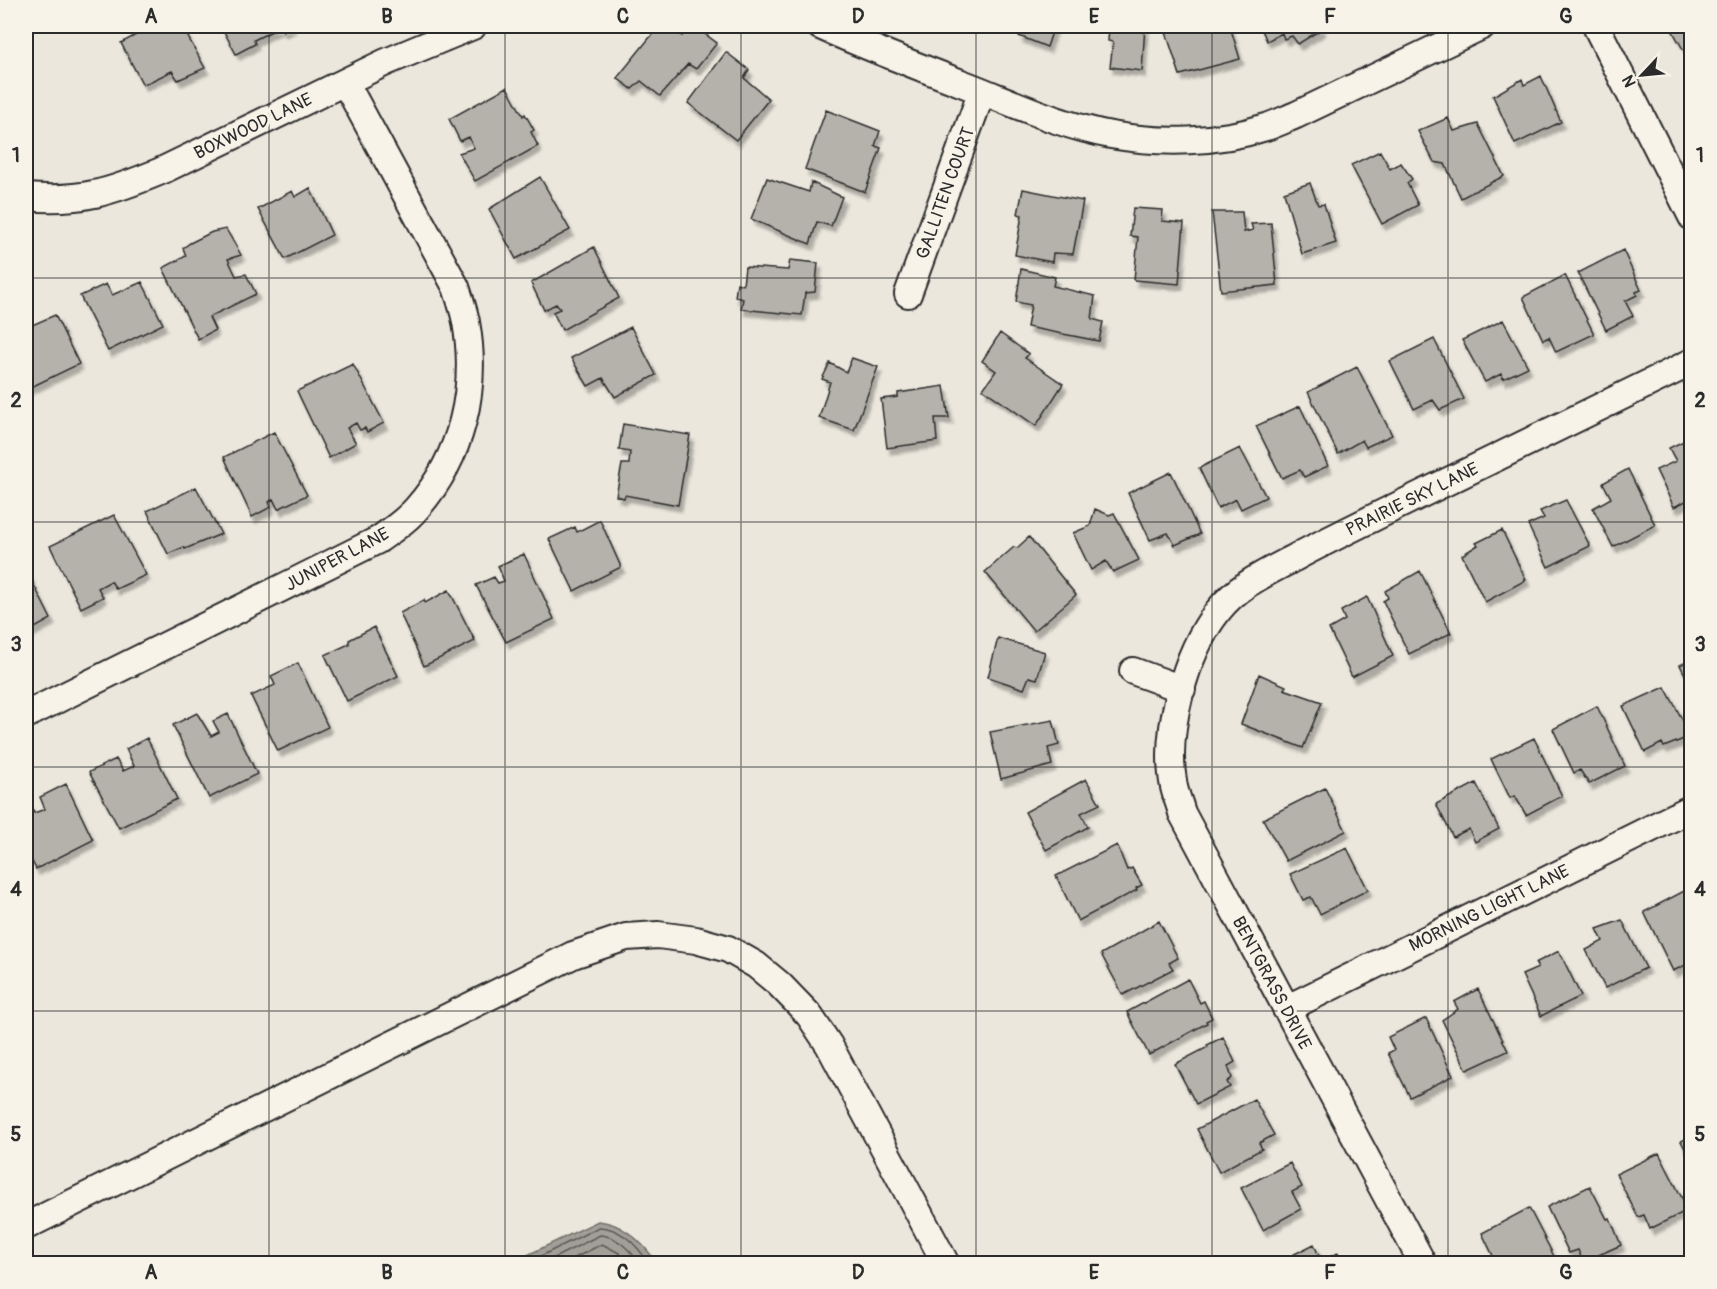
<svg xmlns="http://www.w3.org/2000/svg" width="1717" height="1289" font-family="Pangolin,sans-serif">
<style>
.water{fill:#a29f98;stroke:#72716c;stroke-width:1.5}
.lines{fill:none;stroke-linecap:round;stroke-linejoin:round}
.shore{stroke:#5b5957;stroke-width:1.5}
.building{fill:#b5b2ab;stroke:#2b2b2b;stroke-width:1.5;filter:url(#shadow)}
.street-casing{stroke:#2b2b2b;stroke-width:30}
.street{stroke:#f7f3e8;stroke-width:26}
.grid{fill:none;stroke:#2b2b2b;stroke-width:1.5;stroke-opacity:0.55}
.labels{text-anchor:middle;stroke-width:6;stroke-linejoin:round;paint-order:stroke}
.street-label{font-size:18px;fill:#2b2b2b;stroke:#f7f3e8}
.neatline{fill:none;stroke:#2b2b2b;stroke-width:2}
.grid-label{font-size:20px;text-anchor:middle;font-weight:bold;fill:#2b2b2b}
</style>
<defs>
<filter id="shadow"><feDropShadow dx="3.5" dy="6" stdDeviation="1.5" flood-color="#0004"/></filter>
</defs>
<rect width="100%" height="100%" fill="#ebe7dd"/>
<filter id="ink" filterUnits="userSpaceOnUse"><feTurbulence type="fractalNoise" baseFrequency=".0167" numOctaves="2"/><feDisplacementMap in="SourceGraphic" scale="12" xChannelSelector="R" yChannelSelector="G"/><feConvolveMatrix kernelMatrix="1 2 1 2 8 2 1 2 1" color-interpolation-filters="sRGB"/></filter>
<g filter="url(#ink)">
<path class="water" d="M598,1221C624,1223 643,1243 657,1263H511Z"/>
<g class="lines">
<path class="shore" d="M525,1264L599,1227C621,1228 638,1246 649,1264
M542,1264L600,1235C617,1236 631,1251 640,1264
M563,1264L602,1244L619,1253L629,1264"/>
</g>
<path class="building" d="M134,26H153L154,28L159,26H182L205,68L178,80L172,71L143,85L121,43L138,34Z
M221,26H293L283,31L280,27L254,40L255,44L236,54Z
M659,26H669L682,36L690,26H694L717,43L696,69L688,64L660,96L641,81L632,89L617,78Z
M1023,26H1054L1047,47L1019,36Z
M1109,26H1145L1142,71L1110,67L1113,42L1108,41Z
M1164,26H1230L1240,59L1180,75Z
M1260,26H1321L1322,29L1298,44L1292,36L1284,39L1282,33L1267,41Z
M1675,26H1692V65L1671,28Z
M726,52L749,70L744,78L769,99L736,140L688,103Z
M1541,76L1561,122L1515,144L1493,96L1522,79L1524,85Z
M507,87L523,116L525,114L534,130L531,132L538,146L475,181L459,153L474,148L469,137L460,141L449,119Z
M826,110L880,131L875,146L881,148L865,192L805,169Z
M1448,118L1454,131L1478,124L1504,176L1461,198L1445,164L1434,162L1418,131Z
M1380,151L1390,169L1401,163L1412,179L1407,183L1418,205L1382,224L1351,165Z
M540,177L570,230L516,259L489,209Z
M767,178L809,192L811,182L842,197L831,226L817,222L810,244L751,219Z
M1310,183L1318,205L1324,204L1336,243L1302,254L1284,192Z
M310,188L332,235L285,259L258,209L292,191L295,197Z
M1023,189L1083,201L1073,254L1053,253L1052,262L1015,255L1022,215L1018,214Z
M1133,208L1163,210L1162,221L1184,223L1179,284L1134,280L1138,237L1130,236Z
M1212,212H1242L1244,232L1253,230L1251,224L1271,223L1277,285L1221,291Z
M226,229L241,255L228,259L236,276L246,274L256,294L209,317L215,330L198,339L163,268L186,256L183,248L190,243L212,232Z
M594,247L619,298L562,330L553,312L560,309L556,304L544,310L531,283Z
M1623,250L1641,290L1636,292L1637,295L1625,301L1633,316L1606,330L1578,273Z
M790,260L818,263L815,292L805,293L802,315L741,309L743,299L735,297L737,283L743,285L745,267L788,270Z
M1021,269L1055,277L1053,286L1095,296L1092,319L1103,322L1099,341L1027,327L1031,305L1016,302Z
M1565,275L1594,334L1556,352L1549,337L1543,340L1523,297Z
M142,282L163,324L108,351L80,296L106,284L112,295Z
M55,315L79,364L27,389L26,324L29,322L30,326Z
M1503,320L1528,367L1503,379L1501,374L1485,382L1462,340Z
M631,327L656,375L615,397L603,378L588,386L571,358Z
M1000,333L1029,354L1025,358L1063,384L1036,426L983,389L996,371L982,361Z
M1434,339L1464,399L1440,410L1433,400L1414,409L1390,361Z
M852,358L878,367L854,430L819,418L830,382L822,379L830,363L846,372Z
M353,364L384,423L367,432L365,428L360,430L356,423L347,428L356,443L329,458L297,391Z
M1357,367L1392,435L1366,447L1362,440L1338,454L1308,392Z
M944,386L949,418H935L937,441L887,448L881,399L898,397V393Z
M1300,406L1328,466L1304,477L1300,470L1282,478L1256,426Z
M623,424L690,435L678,505L625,495L624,498L616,496L622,464H629L630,452L619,450Z
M274,432L307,495L278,509L273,499L269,502L271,507L252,517L224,457Z
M1692,437V498L1674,507L1656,470L1676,461L1669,448Z
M1240,448L1266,497L1241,509L1236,499L1218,508L1199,468Z
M1628,469L1655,525L1613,547L1593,508L1611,498L1603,483Z
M1171,472L1200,534L1175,545L1168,533L1150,540L1128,493Z
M196,487L221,534L185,549L184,547L168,554L147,511Z
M1566,500L1590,546L1548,567L1528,525L1544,518L1540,511Z
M1095,509L1109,515L1114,513L1139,560L1113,572L1106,561L1091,570L1073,533L1090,526Z
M114,515L146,575L116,589L111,581L98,588L103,597L81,608L50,546Z
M600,520L621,567L574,591L549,539L575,527L577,532Z
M1502,530L1526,580L1485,602L1462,555L1478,545L1476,543Z
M1029,537L1076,595L1034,631L985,572L1014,547L1017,548Z
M524,554L554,619L506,642L476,585L494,577L498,583L504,581L498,566Z
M1420,571L1451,633L1409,654L1383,601L1388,598L1385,591Z
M29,575L51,619L26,633V576Z
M449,590L475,641L424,666L400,613L424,600L425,603Z
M1367,597L1393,656L1352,677L1329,629L1345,620L1341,611Z
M374,627L398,676L347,701L325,655L349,644V640Z
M998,638L1045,652L1037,679L1029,677L1024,689L988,677Z
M1692,659V688L1680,665Z
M298,663L328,727L278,751L251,696L275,685L271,676Z
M1259,674L1286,686L1284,689L1322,702L1303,748L1241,724Z
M1665,687L1691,736L1664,747L1662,743L1645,752L1623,706Z
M1597,706L1625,766L1589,784L1580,770L1574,773L1553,729Z
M197,713L211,736L219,732L213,721L228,714L257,774L209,798L173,725Z
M1053,720L1059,745L1048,748L1052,765L1001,779L990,732Z
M147,738L177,799L119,828L89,772L116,759L123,771L134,766L126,749Z
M1534,738L1562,796L1526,815L1515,796L1510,798L1491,759Z
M1086,779L1100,804L1081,813L1088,827L1046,850L1025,812Z
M1476,783L1499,829L1475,842L1469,829L1453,837L1436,804Z
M66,784L93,840L36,869L26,850V800L34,813L45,809L40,797Z
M1325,788L1346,831L1286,861L1263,819Z
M1117,845L1127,870L1132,868L1142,885L1136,888L1137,890L1078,921L1056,876Z
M1347,848L1368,890L1320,914L1311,897L1303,900L1290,874Z
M1688,889L1692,897V962L1673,971L1644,912Z
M1622,920L1646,968L1605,988L1586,950L1603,941L1597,929Z
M1159,921L1178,958L1169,963L1173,969L1123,995L1101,954Z
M1559,951L1581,996L1541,1016L1522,975L1538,968L1535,963Z
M1188,979L1200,1003L1204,1001L1212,1018L1206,1021L1207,1023L1149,1055L1127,1012Z
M1478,989L1508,1051L1467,1070L1442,1020L1458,1009L1454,1002Z
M1426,1018L1453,1076L1410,1097L1388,1053L1394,1050L1388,1037Z
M1223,1037L1235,1062L1228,1066L1232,1078L1227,1082L1230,1087L1196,1104L1175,1064L1208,1047L1207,1045Z
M1254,1099L1274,1135L1259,1143L1262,1149L1219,1172L1197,1129Z
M1692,1136V1162L1681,1141Z
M1659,1153L1688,1210L1650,1229L1644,1215L1638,1217L1616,1174Z
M1290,1163L1302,1187L1292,1192L1301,1209L1263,1230L1241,1188Z
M1590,1186L1607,1219L1610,1218L1621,1245L1583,1262L1578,1250L1569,1253L1547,1207Z
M1529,1208L1558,1264H1497L1482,1233Z
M1314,1244L1321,1261L1338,1253L1343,1264H1275Z"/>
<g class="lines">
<defs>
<path id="street" d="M820,26C869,48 919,67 969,86C1015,104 1062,126 1111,135C1161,144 1217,143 1266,127C1276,124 1286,119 1296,115L1482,26
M1596,26L1692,217
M26,197C81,202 111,192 161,171L386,62L473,26
M908,294L982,91
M1133,671L1182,689
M26,715L378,540C392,530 406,521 417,508C462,457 478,389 466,322C464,311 460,299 456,287L345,82
M1286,1009L1692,808
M26,1226L573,955L626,937L658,935L696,940L728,949L756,965L779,984L809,1015L829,1045L946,1264
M1423,1264L1182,813C1180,805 1176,796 1174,787C1163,734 1185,653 1218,611C1238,585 1268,572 1296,557C1326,541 1355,527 1385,512C1487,462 1589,412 1692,362"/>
</defs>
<use href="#street" class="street-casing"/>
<use href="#street" class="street"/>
</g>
</g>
<path class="grid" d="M269,26V1264M505,26V1264M741,26V1264M976,26V1264M1212,26V1264M1448,26V1264M26,278H1692M26,522H1692M26,767H1692M26,1011H1692"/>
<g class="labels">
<g class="street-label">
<text transform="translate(253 126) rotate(-26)" y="6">BOXWOOD LANE</text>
<text transform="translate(945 193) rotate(-70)" y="6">GALLITEN COURT</text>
<text transform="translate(1412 499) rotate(-26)" y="6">PRAIRIE SKY LANE</text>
<text transform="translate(337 559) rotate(-28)" y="6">JUNIPER LANE</text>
<text transform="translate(1489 908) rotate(-26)" y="6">MORNING LIGHT LANE</text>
<text transform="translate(1272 983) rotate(62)" y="6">BENTGRASS DRIVE</text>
</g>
</g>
<rect width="1717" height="1289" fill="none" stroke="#f7f3e8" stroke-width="66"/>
<g transform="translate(1642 75) rotate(244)" stroke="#f7f3e8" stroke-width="4.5" paint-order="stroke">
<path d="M0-4.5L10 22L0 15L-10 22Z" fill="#2b2b2b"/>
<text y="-9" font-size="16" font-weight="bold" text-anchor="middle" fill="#2b2b2b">N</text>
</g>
<rect x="33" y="33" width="1651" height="1223" class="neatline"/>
<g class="grid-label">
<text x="151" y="23">A</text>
<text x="387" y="23">B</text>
<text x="623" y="23">C</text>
<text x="858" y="23">D</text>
<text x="1094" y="23">E</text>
<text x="1330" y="23">F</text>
<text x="1566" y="23">G</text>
<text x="16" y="162">1</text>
<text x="1700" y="162">1</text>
<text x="16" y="407">2</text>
<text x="1700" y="407">2</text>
<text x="16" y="651">3</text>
<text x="1700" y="651">3</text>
<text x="16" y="896">4</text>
<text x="1700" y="896">4</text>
<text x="16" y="1141">5</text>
<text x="1700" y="1141">5</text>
<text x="151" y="1279">A</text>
<text x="387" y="1279">B</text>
<text x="623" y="1279">C</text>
<text x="858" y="1279">D</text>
<text x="1094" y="1279">E</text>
<text x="1330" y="1279">F</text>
<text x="1566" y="1279">G</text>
</g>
</svg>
